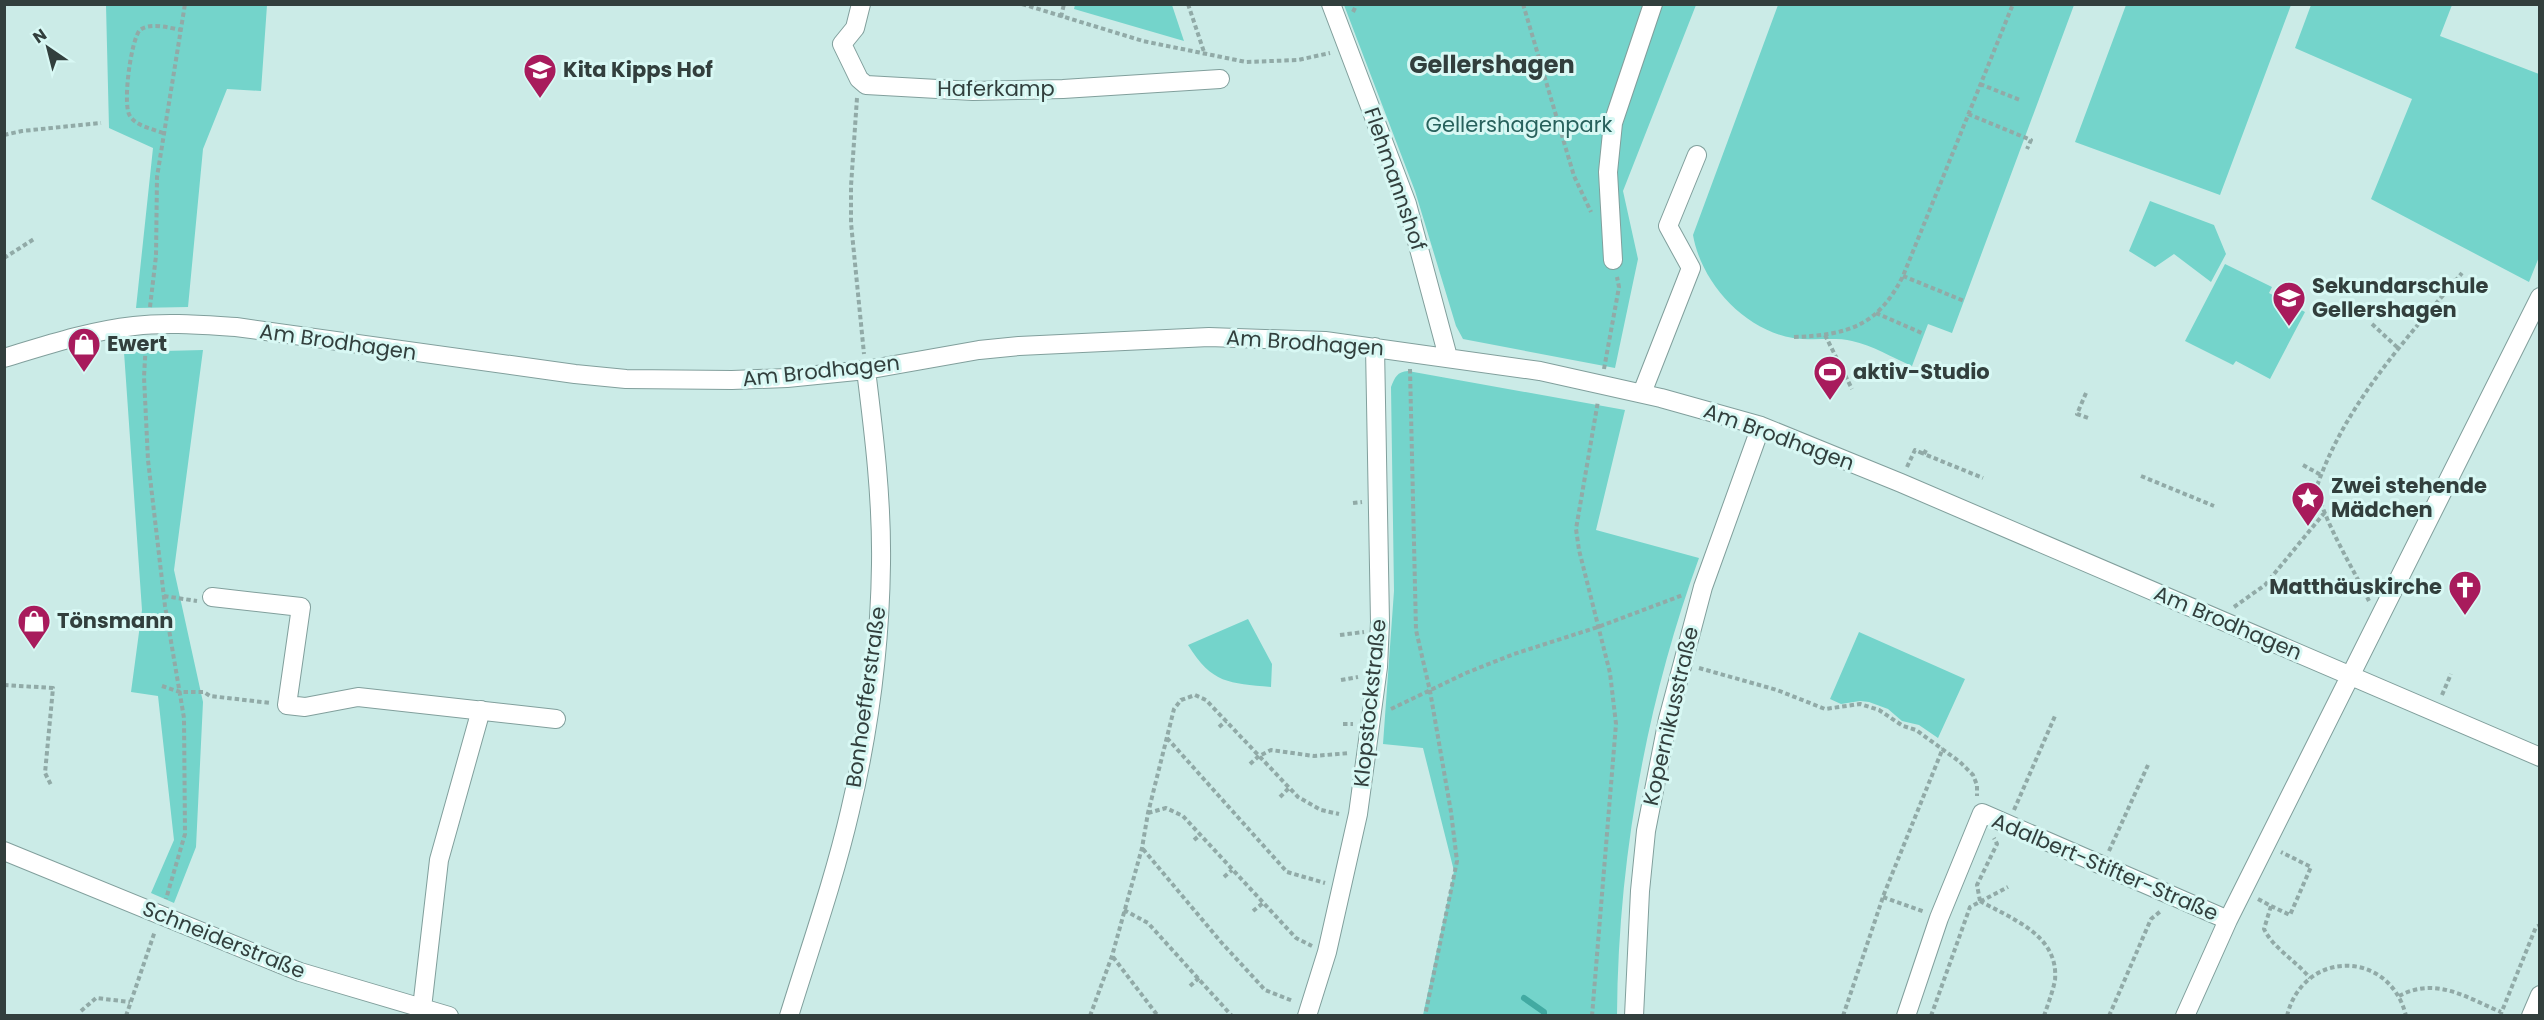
<svg xmlns="http://www.w3.org/2000/svg" width="2544" height="1020" font-family="Poppins,sans-serif">
<style>
.green{fill:#74d4cb}
.lines{fill:none;stroke-linecap:round;stroke-linejoin:round}
.stream{stroke:#42aaa2;stroke-width:6}
.minor-casing{stroke:#819f9c;stroke-width:20}
.path{stroke:#91aaa7;stroke-width:4;stroke-dasharray:4.5 3;stroke-linecap:butt}
.minor{stroke:#fff;stroke-width:18}
.labels{text-anchor:middle;stroke-width:6;stroke-linejoin:round;paint-order:stroke}
.poi-label{font-size:21px;font-weight:bold;fill:#323f3d;stroke:#d8f8f4;text-anchor:start}
.street-label{font-size:21px;fill:#323f3d;stroke:#d8f8f4}
.park-label{font-size:21px;fill:#28615c;stroke:#d8f8f4}
.quarter-label{font-size:24px;font-weight:bold;fill:#323f3d;stroke:#d8f8f4}
</style>
<rect width="100%" height="100%" fill="#cbebe7"/>
<path class="green" d="M106,5H267L261,91L227,89L203,149L188,307L136,308L153,148L109,128Z
M1075,5H1172L1184,41L1074,9Z
M1344,5H1696L1623,191L1638,259L1615,368L1463,339L1456,326L1415,191Z
M1778,5H2074L1952,333L1928,324L1912,366C1893,358 1872,345 1852,341C1837,337 1811,341 1793,338C1744,330 1701,282 1693,235Z
M2126,5H2291L2220,195L2075,142Z
M2311,5H2452L2440,36L2539,74V257L2529,282L2371,199L2412,99L2295,48Z
M2150,201L2214,225L2226,254L2211,282L2174,254L2155,267L2129,251Z
M2225,264L2272,287L2269,293L2305,312L2270,379L2236,361L2233,365L2185,341Z
M203,350L174,570L203,702L196,847L174,903L151,893L174,840L158,696L131,692L142,610L124,352Z
M1408,371L1625,410L1596,530L1699,558C1646,703 1618,861 1617,1015H1423L1454,871L1423,748L1383,744L1394,591L1391,387C1395,377 1397,372 1408,371Z
M1248,619L1272,664L1271,687C1229,683 1212,684 1188,645Z
M1859,632L1965,679L1938,738L1919,725L1902,721L1888,709L1869,702L1860,701L1841,704L1830,699Z"/>
<g class="lines">
<path class="stream" d="M1524,998L1544,1012V1016"/>
<defs>
<path id="minor" d="M861,4L855,28L842,44L859,79L866,85L973,91L1063,89L1220,79
M1331,4L1407,204L1448,357
M1613,260L1608,172L1613,123L1653,4
M4,358C47,345 89,331 134,326C167,322 202,325 236,327L575,374L626,379L732,380L787,378L866,370L979,350L1019,346L1209,337L1325,341L1540,371L1661,398L1761,426L1901,483L2540,757
M1642,393L1691,268L1668,226L1697,155
M212,597L301,607L287,705L305,707L358,697L556,719
M4,851L300,972L449,1016
M422,1008L439,860L481,710
M789,1016C810,948 834,880 850,811C869,731 880,646 881,564C882,499 874,434 866,370
M1307,1016L1327,952L1358,814L1378,667L1380,622L1375,347
M1634,1016L1640,891L1646,831L1668,719L1703,587L1761,426
M1906,1016L1939,918L1982,813L2228,920
M2185,1016L2228,920L2540,297
M2531,1016L2540,995"/>
</defs>
<use href="#minor" class="minor-casing"/>
<path class="path" d="M1022,4L1143,41L1246,62L1298,60L1330,53
M1188,4L1205,55
M1523,4L1574,176L1591,212
M1353,12L1357,4
M1061,17L1064,4
M1980,84L2020,100
M857,98L851,186V223L864,354
M1968,114L2031,140L2027,149
M163,133C153,129 136,126 130,116C122,106 131,39 140,30C150,22 170,28 181,30
M4,135L22,131L101,123
M4,258L34,239
M1903,276L1964,301
M150,307L156,256L157,177L185,4
M1876,313L1924,334
M2372,324L2398,348
M1825,335L1852,389
M1794,337C1848,335 1878,326 1903,276L2013,4
M146,341L144,377L148,460L165,606L184,718L185,834L166,899
M1410,369L1416,630L1430,691L1451,812L1457,861L1425,1016
M1604,369L1619,287L1617,277
M2086,393L2077,414L2088,418
M1926,450L1924,454L1983,478
M2303,465L2321,475
M1907,467L1915,450L1924,454
M2141,476L2214,506
M1353,503L1362,502
M164,596L197,601
M2369,601C2355,572 2320,515 2317,486C2346,403 2407,338 2462,273
M2234,607L2265,585L2325,512
M1340,635L1364,632
M1699,668L1777,690L1825,709L1860,704L1879,710L1903,726L1916,730L1960,762L1973,775L1977,785V796
M1341,680L1358,677
M4,685L53,688L45,773L51,785
M162,686L180,692H204L210,696L271,703
M2442,695L2451,674
M1391,709L1466,673L1514,654L1598,627L1683,595
M1343,724H1353
M1219,727L1226,721
M1167,738L1287,872L1325,883
M1250,764L1259,756L1271,750L1314,756L1350,753
M1280,797L1289,788
M2014,810L2055,716
M1148,813L1166,808L1183,816L1296,938L1312,946
M1194,840L1200,835
M1143,849L1221,942L1265,990L1293,1001
M2109,851L2148,765
M1224,877L1232,870
M1883,897L1925,912
M2258,899L2271,906L2264,929C2273,948 2296,961 2310,978
M1980,901L1977,885L1997,844L1994,838
M1980,901C2012,919 2059,935 2055,980C2053,991 2048,1004 2044,1016
M2271,906L2290,915L2311,867L2281,852
M1124,910L1148,923L1232,1016
M1253,911L1263,903
M1113,957L1158,1016
M1190,986L1199,978
M2399,996C2436,976 2467,998 2501,1012
M81,1011L96,998L130,1002
M126,1016L155,931
M1090,1016L1112,956L1142,848L1148,813L1174,709L1181,700L1195,695L1206,700L1298,797L1321,810L1339,814
M1592,1016L1616,724L1610,673L1579,550L1576,529L1598,401
M1843,1016L1884,894L1943,748
M1931,1016L1970,907L2008,887
M2109,1016L2151,919L2162,910
M2287,1016C2303,949 2390,949 2406,1016
M2500,1016L2536,927L2540,925"/>
<use href="#minor" class="minor"/>
</g>
<defs>
<symbol id="school-pin" viewBox="-11 -11 22 30"><path d="M0 17L-7.5 6A9.5 9.5 0 1 1 7.5 6Z" fill="#a81b5c" stroke="#d8f8f4"/><path d="M0-5L7-2L0 1L-7-2ZM-4 1L0 2.5L4 1V4Q0 6-4 4Z" fill="#fff"/></symbol>
<symbol id="shop-pin" viewBox="-11 -11 22 30"><path d="M0 17L-7.5 6A9.5 9.5 0 1 1 7.5 6Z" fill="#a81b5c" stroke="#d8f8f4"/><path d="M-5-2.5h2.3a2.7 3.5 0 0 1 5.4 0H5L5.5 6h-11ZM-1.5-2.5h3a1.5 2.3 0 0 0-3 0Z" fill="#fff"/></symbol>
<symbol id="stadium-pin" viewBox="-11 -11 22 30"><path d="M0 17L-7.5 6A9.5 9.5 0 1 1 7.5 6Z" fill="#a81b5c" stroke="#d8f8f4"/><path d="M0-5a6.5 5 0 1 0 0 10a6.5 5 0 1 0 0-10ZM-3.5-1.8h7v3.6h-7Z" fill="#fff"/></symbol>
<symbol id="sight-pin" viewBox="-11 -11 22 30"><path d="M0 17L-7.5 6A9.5 9.5 0 1 1 7.5 6Z" fill="#a81b5c" stroke="#d8f8f4"/><path d="M0-6L1.8-2.2L6-1.7L2.9 1.2L3.7 5.4L0 3.3L-3.7 5.4L-2.9 1.2L-6-1.7L-1.8-2.2Z" fill="#fff"/></symbol>
<symbol id="church-pin" viewBox="-11 -11 22 30"><path d="M0 17L-7.5 6A9.5 9.5 0 1 1 7.5 6Z" fill="#a81b5c" stroke="#d8f8f4"/><path d="M-1.2-6h2.4v3.5h3.3v2.4h-3.3V6h-2.4V-.1h-3.3v-2.4h3.3Z" fill="#fff"/></symbol>
</defs>
<g fill-rule="evenodd">
<use href="#school-pin" x="521" y="51" width="38" height="52"/>
<use href="#school-pin" x="2270" y="279" width="38" height="52"/>
<use href="#shop-pin" x="65" y="325" width="38" height="52"/>
<use href="#stadium-pin" x="1811" y="353" width="38" height="52"/>
<use href="#sight-pin" x="2289" y="479" width="38" height="52"/>
<use href="#church-pin" x="2446" y="568" width="38" height="52"/>
<use href="#shop-pin" x="15" y="602" width="38" height="52"/>
</g>
<g class="labels">
<g class="poi-label">
<text x="563" y="77">Kita Kipps Hof</text>
<text x="2312" y="293">Sekundarschule<tspan x="2312" dy="24">Gellershagen</tspan></text>
<text x="107" y="351">Ewert</text>
<text x="1853" y="379">aktiv-Studio</text>
<text x="2331" y="493">Zwei stehende<tspan x="2331" dy="24">Mädchen</tspan></text>
<text x="2442" y="594" text-anchor="end">Matthäuskirche</text>
<text x="57" y="628">Tönsmann</text>
</g>
<g class="street-label">
<text x="996" y="96">Haferkamp</text>
<text transform="translate(1395 179) rotate(71)" y="7">Flehmannshof</text>
<text transform="translate(338 342) rotate(8)" y="7">Am Brodhagen</text>
<text transform="translate(1305 343) rotate(4)" y="7">Am Brodhagen</text>
<text transform="translate(821 371) rotate(-6)" y="7">Am Brodhagen</text>
<text transform="translate(1779 437) rotate(20)" y="7">Am Brodhagen</text>
<text transform="translate(2228 623) rotate(23)" y="7">Am Brodhagen</text>
<text transform="translate(866 697) rotate(-82)" y="7">Bonhoefferstraße</text>
<text transform="translate(1370 703) rotate(-84)" y="7">Klopstockstraße</text>
<text transform="translate(1671 716) rotate(-77)" y="7">Kopernikusstraße</text>
<text transform="translate(2105 867) rotate(23)" y="7">Adalbert-Stifter-Straße</text>
<text transform="translate(224 940) rotate(22)" y="7">Schneiderstraße</text>
</g>
<g class="park-label">
<text x="1519" y="132">Gellershagenpark</text>
</g>
<g class="quarter-label">
<text x="1492" y="73">Gellershagen</text>
</g>
</g>
<rect width="2544" height="1020" fill="none" stroke="#323f3d" stroke-width="12"/>
<g transform="translate(48 48) rotate(325)" stroke="#d8f8f4" stroke-width="4.5" paint-order="stroke">
<path d="M0-4.5L10 22L0 15L-10 22Z" fill="#323f3d"/>
<text y="-9" font-size="16" font-weight="bold" text-anchor="middle" fill="#323f3d">N</text>
</g>
</svg>
